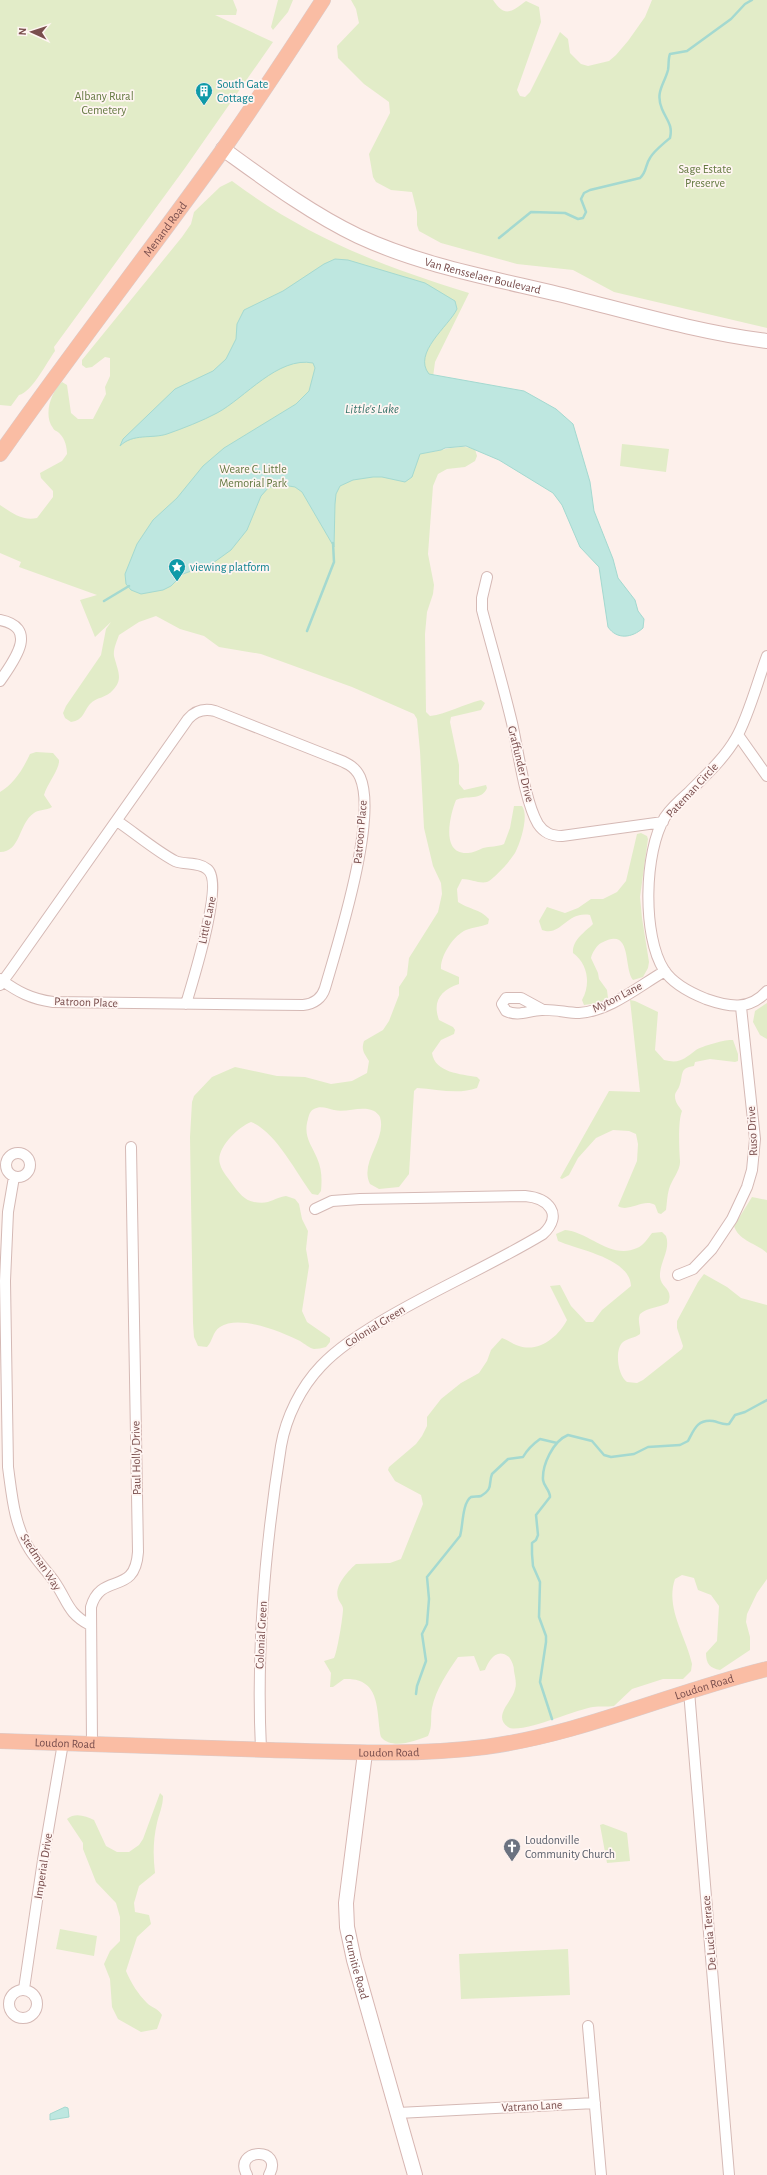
<svg xmlns="http://www.w3.org/2000/svg" width="767" height="2175" font-family="'Alegreya Sans',sans-serif">
<style>
.green{fill:#e2ecc8}
.water{fill:#bee7e0;stroke:#a4d9d0}
.lines{fill:none;stroke-linecap:round;stroke-linejoin:round}
.stream{stroke:#a4d9d0;stroke-width:2.5}
.street-casing{stroke:#d5b9b5;stroke-width:12}
.secondary-casing{stroke:#d7b6b2;stroke-width:16}
.primary-casing{stroke:#d9cdcd;stroke-width:16}
.street{stroke:#fff;stroke-width:10}
.secondary{stroke:#fff;stroke-width:14}
.primary{stroke:#fabda4;stroke-width:15}
.labels{text-anchor:middle;stroke-width:3.5;stroke-linejoin:round;paint-order:stroke}
.culture-label{font-size:12px;fill:#0d838f;stroke:#fff5f2;text-anchor:start}
.park-label{font-size:12px;fill:#647941;stroke:#fff5f2}
.street-label{font-size:12px;fill:#794e4d;stroke:#fff5f2}
.worship-label{font-size:12px;fill:#5b616d;stroke:#fff5f2;text-anchor:start}
.water-label{font-size:13px;font-style:italic;fill:#3c766d;stroke:#fff5f2}
</style>
<rect width="100%" height="100%" fill="#fdf0eb"/>
<path class="green" d="M0,0H233L237,10L236,15H215L273,42L185,168L54,347L55,351C47,362 32,392 19,395L11,406L0,405Z
M278,0H293L288,12L273,30L271,27Z
M351,0H493C505,18 511,12 526,1L539,7L541,22L517,90L520,96L525,97L530,92L560,32L568,39L570,53L581,64L588,66L609,61L616,55L628,41L645,17L652,0H767V328L614,292L573,270L517,264L441,243L419,231L417,225V212L412,192L391,190L376,182L373,177L369,154L390,113L389,102L364,84L338,58L337,46L359,23L356,9Z
M232,181C307,237 381,266 469,293L435,362L423,453C441,452 456,443 475,449L477,456L475,461L465,467L447,469L438,474L433,486L428,554L434,585L433,594L427,612L425,634L426,712L430,716C447,714 464,704 481,700L485,703L481,710L451,717L450,722L459,765V784L464,790L486,785L487,788C482,801 466,795 456,800C450,815 440,855 468,853C473,853 478,850 483,848C490,846 498,847 504,844L510,828L514,806H522C529,815 521,841 516,851C513,858 494,879 487,882C480,884 470,879 462,879L457,889L458,902C468,909 480,909 489,919L488,924C481,927 473,927 466,930C454,935 440,956 441,969L459,977V984C441,990 432,1001 439,1020L453,1027L455,1030L454,1034L441,1040L432,1053C435,1073 461,1074 477,1077L480,1080L477,1088C458,1095 437,1089 417,1088L414,1091L409,1174L399,1187L379,1189L370,1184C359,1162 387,1140 380,1117C379,1115 376,1112 374,1111C362,1105 347,1113 334,1110C328,1109 321,1105 314,1109C310,1111 309,1115 308,1119C303,1136 311,1144 317,1158C322,1169 322,1180 321,1191L318,1195L312,1194C296,1173 276,1132 251,1122C238,1127 215,1149 220,1164C222,1172 229,1179 233,1185C239,1193 244,1200 254,1202C270,1205 273,1198 286,1196L295,1199L299,1204L302,1219L308,1231L306,1249L309,1266L302,1311L307,1322L330,1338V1342L326,1347C322,1348 318,1349 314,1349C309,1348 305,1344 300,1341C282,1332 239,1314 220,1327C212,1332 213,1341 207,1347L198,1346L194,1337L193,1323L190,1137L192,1102L194,1096L212,1077L235,1067L277,1076L305,1077L331,1084L352,1081L367,1073L369,1061C364,1053 361,1050 364,1041L383,1030L389,1021L399,995V987L407,975L409,958L438,912L442,894L441,883L433,866L424,828L420,751L417,719L414,714L352,687L261,654L219,647L204,636L180,629L156,616L139,622L119,635C117,641 113,649 114,656C117,669 124,679 113,690C107,698 96,697 90,704C83,712 84,720 71,722L65,718L63,713L66,706L101,655L106,629L111,622L95,637L80,600L97,595L19,567L21,562L0,553V505C12,513 22,521 37,518L53,497V491L41,478L40,473L62,461L67,454C67,447 65,439 60,434C58,431 54,431 53,428C43,415 51,392 62,382L67,385L71,413L78,419H93L106,394L105,387L110,376V358L105,357L92,367L86,368L82,365V360L182,237L191,224L194,212L220,187Z
M622,444L669,449L666,472L620,466Z
M36,752L53,753L59,760C60,769 47,784 44,795L52,807C46,811 39,809 34,813C18,824 21,852 0,852V792C14,784 23,769 30,754Z
M641,833L647,836L648,839L640,897L642,918L649,962L648,968L643,977L633,980C623,968 633,925 601,943C597,945 592,953 591,958L598,973L599,979L607,990L608,998L598,1003L584,1005L582,1000C591,984 588,964 573,953C572,940 585,932 593,924L590,915C566,911 562,937 542,930L539,921L547,907L565,913L578,908L591,899H603L617,892L626,881L637,834Z
M630,1000L635,1001L658,1012L655,1050L664,1060C680,1064 684,1059 696,1050C702,1046 726,1039 733,1040L738,1054V1061L735,1062L710,1059L695,1062L694,1066C678,1068 684,1076 679,1087C678,1090 675,1092 675,1096C675,1103 679,1106 682,1111C678,1120 679,1148 680,1160C681,1170 672,1179 669,1189C667,1196 667,1203 666,1210L661,1214L658,1213L655,1205C643,1198 629,1213 618,1206L637,1161L638,1144L636,1134L629,1131L613,1130L596,1138L578,1158L569,1175L562,1179L560,1178L609,1091L640,1092Z
M767,1003V1039L760,1035L753,1022L755,1011Z
M752,1197L767,1200V1253C756,1243 739,1241 734,1226Z
M565,1230C589,1232 611,1260 637,1248C643,1246 648,1238 652,1233L662,1232L666,1236C671,1250 659,1263 660,1277C661,1288 674,1289 668,1303C659,1308 648,1307 640,1314C637,1321 641,1327 640,1334C635,1338 628,1338 623,1342C614,1350 618,1376 627,1382L637,1383L643,1380L682,1349L683,1346L677,1328V1321L698,1282L704,1274L727,1287L741,1298L767,1305V1579L757,1593L747,1614L746,1622L750,1637V1650L720,1670C710,1668 706,1664 706,1653L717,1641L719,1606L711,1595L698,1590L694,1578L682,1575L675,1579C665,1608 686,1636 692,1664L691,1671L683,1679H663L632,1689L614,1706C607,1707 600,1706 593,1707C577,1709 519,1735 508,1727C492,1716 513,1701 515,1689C517,1684 515,1677 514,1671C514,1666 512,1661 509,1657C497,1647 489,1660 485,1670L480,1671L474,1656L458,1657C447,1673 436,1689 432,1708C430,1718 433,1726 428,1736C415,1741 392,1750 381,1737C376,1712 382,1677 344,1679L333,1687H330L331,1673L324,1661L334,1658C337,1653 343,1617 343,1609C343,1605 339,1602 338,1598C334,1586 348,1571 356,1564L390,1563L401,1559L423,1504L421,1495L395,1481L388,1470L389,1467L416,1444L422,1436L427,1426V1417L441,1399L461,1383L479,1373L487,1361L491,1350L502,1338C508,1340 513,1344 519,1346C539,1353 559,1336 567,1320L550,1286L560,1285L571,1306L586,1322H593L602,1310L631,1286C630,1258 578,1250 558,1241L556,1234Z
M160,1793L163,1796C163,1806 159,1814 157,1823C153,1840 153,1856 155,1873L139,1886L134,1903L135,1912L149,1915L151,1924L137,1937L126,1971C131,1983 138,1994 147,2003C152,2008 158,2008 162,2015L157,2029L141,2032L118,2019L112,2007L110,1979L104,1964L110,1951L120,1941V1917L116,1903L96,1882L83,1849V1843L67,1819C75,1812 86,1816 94,1820L106,1846L117,1852H129L139,1845L143,1839Z
M603,1824L627,1833L630,1861L607,1863L600,1825Z
M60,1929L97,1936L94,1956L56,1949Z
M568,1949L570,1995L461,1999L459,1954Z"/>
<path class="water" d="M335,259L348,260L425,283L455,301L457,309C449,326 412,353 429,374L524,391L556,409L573,424L590,482L594,511L613,559L618,578L635,600L638,611L644,619L643,628C632,638 617,640 608,627L599,567L580,547L562,505L553,493L499,460L466,446L445,448L441,450L420,454L412,477L405,482L382,477H373L353,480L340,486L336,494L335,504L334,547L302,492L295,487L283,485L269,487L261,496L247,530L231,550L213,563L183,574L171,586L163,590L141,594L131,590L126,584L125,574L137,544L153,520L177,498L203,466L224,448L296,404L309,391L315,368L313,363C278,356 245,398 217,413C202,421 184,428 167,434C152,439 133,433 120,446L123,439L175,389L213,371L226,359L236,339L237,324L244,310L283,291L324,264Z
M65,2107L68,2108L69,2117L50,2120V2114Z"/>
<g class="lines">
<path class="stream" d="M499,238L531,212L565,213L578,219L583,218L586,212L581,199L584,193L590,190L640,178C647,172 645,165 650,158C653,152 664,143 670,138C673,125 667,121 662,109C655,92 664,85 668,70C669,65 668,59 670,54L687,51L731,19L745,4L752,0
M104,601L129,586
M307,631L334,562L333,543
M416,1694L417,1686L426,1661L422,1634L427,1624L429,1599L427,1577L460,1536C463,1527 462,1503 471,1497C474,1496 478,1497 481,1496C494,1488 488,1484 492,1474L508,1459L523,1457C527,1450 533,1444 540,1439L557,1443
M552,1719L540,1682L546,1642V1636L539,1617L540,1582L533,1566L532,1554V1543L536,1540L538,1535L536,1515L550,1497C550,1490 544,1487 543,1480C542,1465 553,1441 568,1435L592,1441L604,1455L611,1457L634,1454L648,1447L680,1445L688,1441C694,1430 697,1419 713,1421C719,1422 722,1425 729,1424L735,1415L745,1412L767,1400"/>
<defs>
<path id="street" d="M487,577L482,598V610C492,648 503,685 512,723C518,750 525,802 538,824C544,833 551,836 562,836L663,822
M0,620C40,628 13,662 0,681
M767,656C758,680 748,718 736,738C724,759 705,776 688,793C680,800 671,808 665,817C644,851 642,936 664,970C673,984 691,993 706,999C729,1007 749,1011 767,991
M738,735L767,776
M117,821C135,833 156,851 175,861C185,865 199,862 207,869C225,881 192,983 186,1004
M0,979C18,992 31,999 53,1002L303,1005C314,1004 322,998 325,988C338,943 378,818 360,777C355,766 345,762 334,758L215,711C204,708 195,711 188,719L11,970L0,985
M543,1010L521,998H506L502,1004L506,1011C519,1017 529,1010 542,1010C555,1009 567,1013 579,1013C610,1011 639,986 665,971
M6 1165a12 12 0 1 1 24 0a12 12 0 1 1-24 0Z
M14,1177L8,1212L5,1281L8,1467C12,1496 14,1525 30,1550C37,1561 46,1570 54,1581C68,1601 67,1613 90,1625
M678,1275L693,1269L712,1249L732,1219L747,1187L752,1170L755,1139L741,1007
M689,1691L729,2175
M92,1744L91,1607C101,1571 135,1597 138,1552L131,1147
M261,1749C256,1648 265,1547 281,1446C286,1417 301,1387 321,1366C338,1348 359,1335 380,1322C433,1290 490,1266 543,1234C564,1214 548,1198 525,1196L360,1199L332,1201L315,1209
M24,1989L43,1860L63,1743
M9 2004a14 14 0 1 1 28 0a14 14 0 1 1-28 0Z
M588,2026L601,2175
M398,2113L595,2103
M247,2175C232,2148 285,2146 269,2175"/>
<g id="secondary">
<path id="s1" d="M223,149C266,180 310,213 358,236C420,265 491,278 558,294C627,311 696,332 767,341"/>
<path id="s2" d="M365,1753L346,1903L347,1927L354,1960L415,2175"/>
</g>
<g id="primary">
<path id="s3" d="M0,454C72,351 149,253 222,151C257,101 290,51 323,0"/>
<path id="s4" d="M0,1741C90,1744 180,1747 270,1750C341,1752 413,1756 485,1747C582,1734 672,1692 767,1669"/>
</g>
</defs>
<use href="#street" class="street-casing"/>
<use href="#secondary" class="secondary-casing"/>
<use href="#primary" class="primary-casing"/>
<use href="#street" class="street"/>
<use href="#secondary" class="secondary"/>
<use href="#primary" class="primary"/>
</g>
<defs>
<symbol id="building-pin" viewBox="-11 -11 22 30"><path d="M0 17L-7.5 6A9.5 9.5 0 1 1 7.5 6Z" fill="#0f9aa8" stroke="#fff5f2"/><path d="M-4-6H4V6H1V3H-1V6H-4ZM-2.5-4.3h1.7v1.8h-1.7ZM.8-4.3h1.7v1.8H.8ZM-2.5-1h1.7V.8h-1.7ZM.8-1h1.7V.8H.8Z" fill="#fff"/></symbol>
<symbol id="sight-pin" viewBox="-11 -11 22 30"><path d="M0 17L-7.5 6A9.5 9.5 0 1 1 7.5 6Z" fill="#0f9aa8" stroke="#fff5f2"/><path d="M0-6L1.8-2.2L6-1.7L2.9 1.2L3.7 5.4L0 3.3L-3.7 5.4L-2.9 1.2L-6-1.7L-1.8-2.2Z" fill="#fff"/></symbol>
<symbol id="church-pin" viewBox="-11 -11 22 30"><path d="M0 17L-7.5 6A9.5 9.5 0 1 1 7.5 6Z" fill="#6b7280" stroke="#fff5f2"/><path d="M-1.2-6h2.4v3.5h3.3v2.4h-3.3V6h-2.4V-.1h-3.3v-2.4h3.3Z" fill="#fff"/></symbol>
</defs>
<g fill-rule="evenodd">
<use href="#building-pin" x="194" y="81" width="20" height="27"/>
<use href="#sight-pin" x="167" y="557" width="20" height="27"/>
<use href="#church-pin" x="502" y="1837" width="20" height="27"/>
</g>
<g class="labels">
<g class="culture-label">
<text x="217" y="88">South Gate<tspan x="217" dy="14">Cottage</tspan></text>
<text x="190" y="571">viewing platform</text>
</g>
<g class="park-label">
<text x="104" y="100">Albany Rural<tspan x="104" dy="14">Cemetery</tspan></text>
<text x="705" y="173">Sage Estate<tspan x="705" dy="14">Preserve</tspan></text>
<text x="253" y="473">Weare C. Little<tspan x="253" dy="14">Memorial Park</tspan></text>
</g>
<g class="street-label">
<text dy="4" stroke="none"><textPath href="#s3" startOffset="279">Menand Road</textPath></text>
<text dy="4" stroke="none"><textPath href="#s1" startOffset="292">Van Rensselaer Boulevard</textPath></text>
<text transform="translate(521 764) rotate(76)" y="4">Graffunder Drive</text>
<text transform="translate(692 790) rotate(-47)" y="4">Pateman Circle</text>
<text transform="translate(360 832) rotate(-85)" y="4">Patroon Place</text>
<text transform="translate(207 920) rotate(-78)" y="4">Little Lane</text>
<text transform="translate(617 997) rotate(-27)" y="4">Myton Lane</text>
<text transform="translate(86 1002) rotate(2)" y="4">Patroon Place</text>
<text transform="translate(752 1131) rotate(-93)" y="4">Ruso Drive</text>
<text transform="translate(375 1326) rotate(-32)" y="4">Colonial Green</text>
<text transform="translate(136 1458) rotate(-91)" y="4">Paul Holly Drive</text>
<text transform="translate(41 1562) rotate(57)" y="4">Stedman Way</text>
<text transform="translate(261 1635) rotate(-87)" y="4">Colonial Green</text>
<text dy="4" stroke="none"><textPath href="#s4" startOffset="713">Loudon Road</textPath></text>
<text dy="4" stroke="none"><textPath href="#s4" startOffset="65">Loudon Road</textPath></text>
<text dy="4" stroke="none"><textPath href="#s4" startOffset="389">Loudon Road</textPath></text>
<text transform="translate(43 1866) rotate(-81)" y="4">Imperial Drive</text>
<text transform="translate(709 1933) rotate(-95)" y="4">De Lucia Terrace</text>
<text dy="4" stroke="none"><textPath href="#s2" startOffset="216">Crumitie Road</textPath></text>
<text transform="translate(532 2106) rotate(-3)" y="4">Vatrano Lane</text>
</g>
<g class="worship-label">
<text x="525" y="1844">Loudonville<tspan x="525" dy="14">Community Church</tspan></text>
</g>
<g class="water-label">
<text x="372" y="413">Little's Lake</text>
</g>
</g>
<g transform="translate(32 32) rotate(273)" stroke="#fff5f2" stroke-width="3" paint-order="stroke">
<path d="M0-3L7 15L0 10L-7 15Z" fill="#794e4d"/>
<text y="-6" font-size="11" font-weight="bold" text-anchor="middle" fill="#794e4d">N</text>
</g>
</svg>
